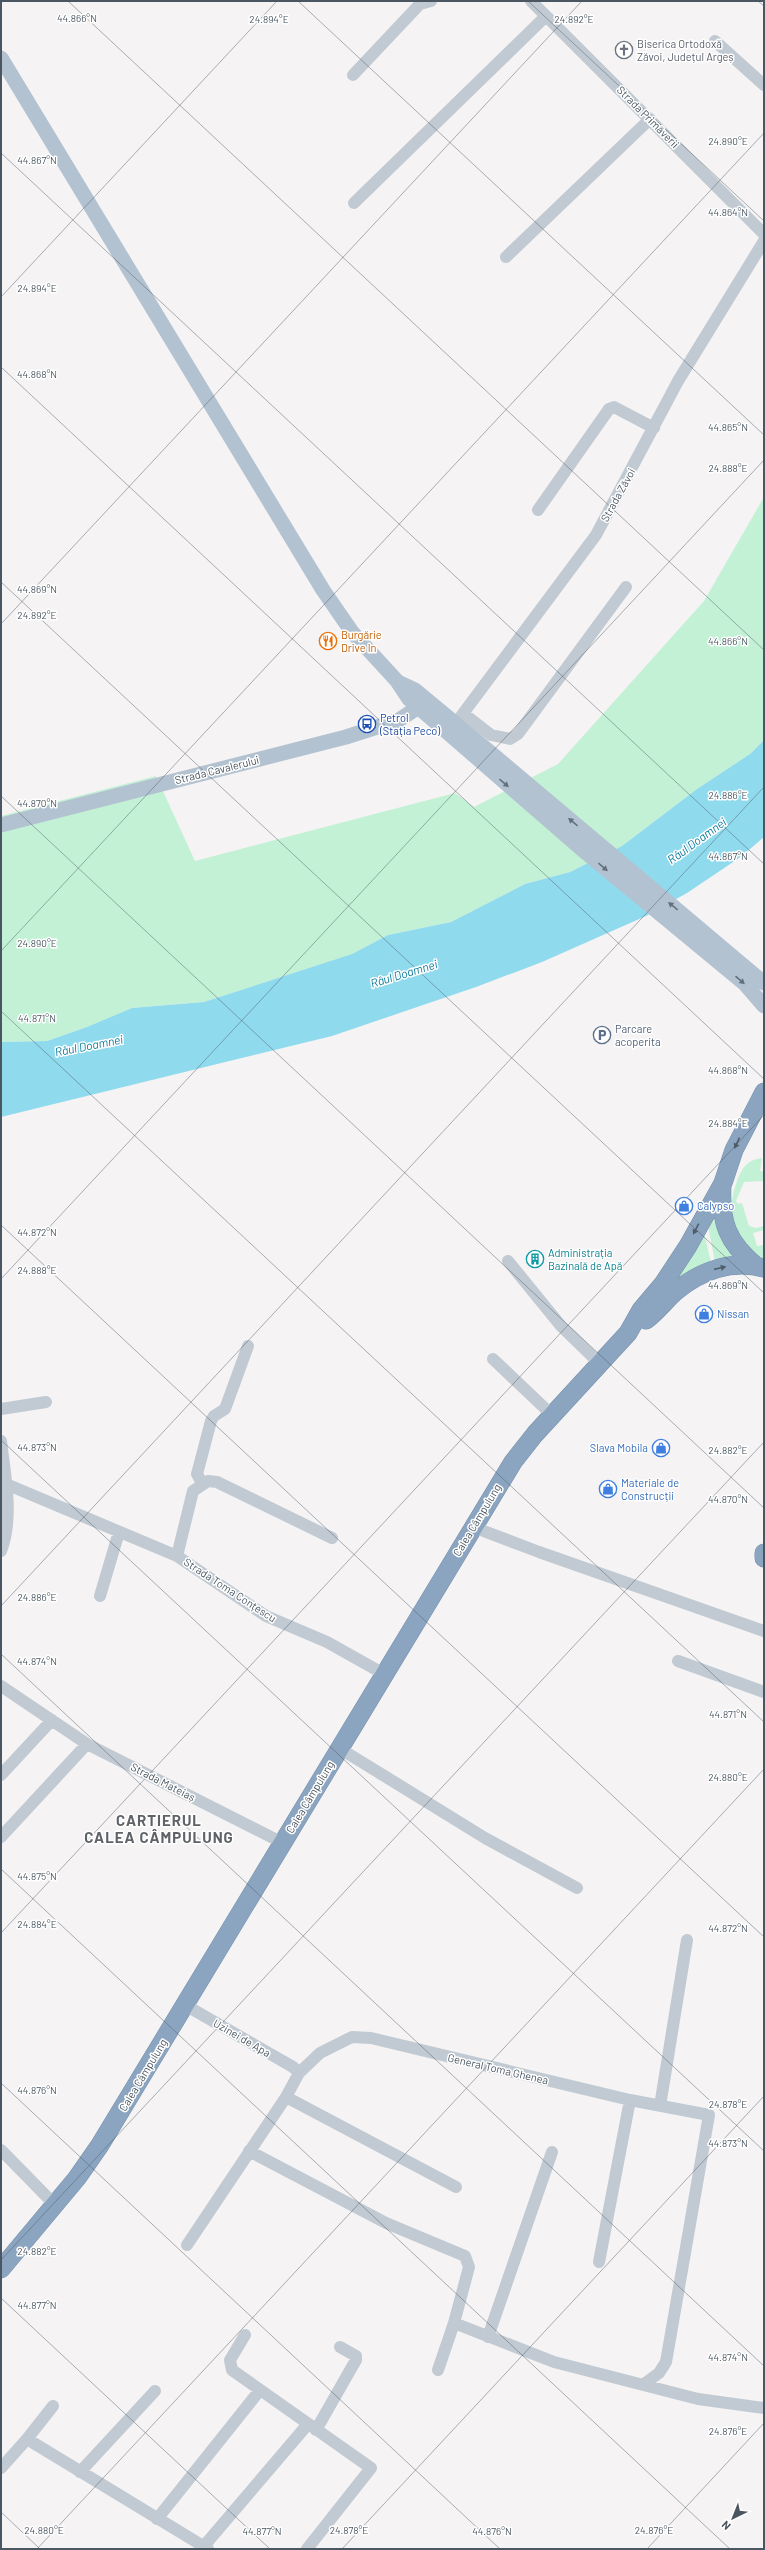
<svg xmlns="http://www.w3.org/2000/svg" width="765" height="2550" font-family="Barlow,sans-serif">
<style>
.green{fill:#c3f1d5}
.water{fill:#90daee}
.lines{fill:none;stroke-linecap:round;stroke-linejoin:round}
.highway-casing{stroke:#7690ad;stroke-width:19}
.minor{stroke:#c1cad2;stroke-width:12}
.major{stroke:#b3c2d1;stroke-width:15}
.highway{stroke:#8ba5c1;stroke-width:18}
.oneway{fill:#64717d}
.oneway2{fill:#505e6b}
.ticks{fill:none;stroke:#4a5661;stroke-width:1;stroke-opacity:0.45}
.labels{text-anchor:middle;stroke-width:3;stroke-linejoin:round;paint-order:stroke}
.worship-label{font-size:11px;fill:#5b616d;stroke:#fff;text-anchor:start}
.street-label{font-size:11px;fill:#4a5661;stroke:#fff}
.food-label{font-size:11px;fill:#c56008;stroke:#fff;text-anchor:start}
.transit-label{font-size:11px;fill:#164399;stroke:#fff;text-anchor:start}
.service-label{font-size:11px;fill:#4e5e75;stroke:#fff;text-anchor:start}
.shop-label{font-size:11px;fill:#366cbe;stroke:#fff;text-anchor:start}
.culture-label{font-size:11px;fill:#0d838f;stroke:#fff;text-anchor:start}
.water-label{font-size:12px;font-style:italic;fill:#0c7c9b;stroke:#fff}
.district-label{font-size:15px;font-weight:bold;letter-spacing:1px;fill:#5f6368;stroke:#fff}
.ticks-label{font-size:10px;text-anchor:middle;fill:#4a5661;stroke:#fff;stroke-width:3;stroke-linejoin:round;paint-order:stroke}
</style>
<rect width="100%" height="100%" fill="#f5f3f3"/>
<path class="green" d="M764,497V740L750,754L697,789L622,846L570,872L525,884L451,922L388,935L352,954L204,1002L132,1008L87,1027L47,1041L1,1042V816L156,776L195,861L455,793L474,807L558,764L704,601Z
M762,1158L760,1171H764V1181L744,1182L736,1201L738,1204L742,1203L749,1226L756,1228L764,1226V1230L753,1233L757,1246L764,1245V1260C732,1243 725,1213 737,1181C742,1168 747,1160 762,1158Z
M714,1216L723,1239L735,1260L715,1262L708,1226Z
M704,1232L711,1263L672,1285Z"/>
<path class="water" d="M764,740V837L742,856L687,893L646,916L542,962L476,987L332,1036L1,1117V1042L47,1041L87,1027L132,1008L204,1002L352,954L388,935L451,922L525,884L570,872L622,846L697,789L750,754Z"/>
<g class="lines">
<defs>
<path id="highway" d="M722,1185C720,1222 727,1242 756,1266
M646,1320C657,1312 665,1301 675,1292C700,1271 732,1259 764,1268
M764,1553V1558
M1,2269L77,2178L100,2145L513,1462L535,1434L628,1333L641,1310L663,1284L688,1246L723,1183L734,1150L764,1092"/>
</defs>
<use href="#highway" class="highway-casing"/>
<path class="minor" d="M531,1L764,234
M715,41L764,85
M353,75L420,4L431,1
M354,203L546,16
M506,257L650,119
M538,510L609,409L614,407L654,428
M464,714L491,735L510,739L518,734L626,587
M450,731L596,535L678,381L764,241
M508,1261L561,1326L600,1364
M493,1359L552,1415
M1,1409L46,1402
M1,1441C5,1476 14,1518 1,1551
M202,1483L197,1474L211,1421L214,1416L225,1409L248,1346
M6,1484L177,1556L266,1616L327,1642L384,1674
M473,1527L539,1552L764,1631
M177,1556L193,1491L208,1481L217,1482L332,1538
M100,1596L119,1532
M678,1661L764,1692
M1,1686L87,1744L283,1843
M339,1748L485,1838L577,1888
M1,1775L52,1720
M1,1837L87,1744
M185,2005L293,2067L299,2073
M286,2097L456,2187
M660,2106L687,1940
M1,2150L55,2205
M249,2151L386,2223L465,2256L469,2267L454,2323L554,2362L698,2399L764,2408
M187,2245L286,2097L299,2073L320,2053L352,2037L371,2038L630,2100L709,2115L666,2362L659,2373L644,2384
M599,2262L630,2100
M245,2335L230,2360L232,2370L371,2468L307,2549
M488,2337L552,2152
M438,2370L454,2323
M316,2430L356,2360V2356L340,2347
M27,2439L53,2406
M1,2468L27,2439L208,2549
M80,2472L155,2391
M157,2519L260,2390
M204,2546L308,2424"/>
<path class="major" d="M1,58L323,590L352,632L397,681L409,699L584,851L745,984L764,1006
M398,682L415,690L485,748L764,983
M1,825L346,737L399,720L426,702"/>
<use href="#highway" class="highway"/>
</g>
<defs><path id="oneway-solid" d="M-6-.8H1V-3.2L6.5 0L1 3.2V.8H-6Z"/></defs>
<g class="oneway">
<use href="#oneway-solid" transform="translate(504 783) rotate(40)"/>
<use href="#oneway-solid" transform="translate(573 822) rotate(-140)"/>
<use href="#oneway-solid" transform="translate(603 867) rotate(40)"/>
<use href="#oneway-solid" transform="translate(673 906) rotate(-141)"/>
<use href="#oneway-solid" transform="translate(740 980) rotate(41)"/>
</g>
<g class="oneway2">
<use href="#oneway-solid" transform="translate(737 1143) rotate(115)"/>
<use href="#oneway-solid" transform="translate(696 1229) rotate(117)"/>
<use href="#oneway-solid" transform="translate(720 1268) rotate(-13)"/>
</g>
<path class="ticks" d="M68,1L764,650M298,1L764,435M528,1L764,221M758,1L764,6M1,153L764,864M1,297L277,1M1,367L764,1079M1,582L764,1293M1,624L582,1M1,796L764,1508M1,951L764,133M1,1011L764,1722M1,1225L764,1937M1,1279L764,460M1,1440L764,2151M1,1606L764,787M1,1654L764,2366M1,1869L730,2549M1,1933L764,1115M1,2083L500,2549M1,2260L764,1442M1,2298L270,2549M1,2512L40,2549M37,2549L764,1769M342,2549L764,2096M647,2549L764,2423"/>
<defs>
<symbol id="church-ring" viewBox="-11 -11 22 22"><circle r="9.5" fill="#fff" stroke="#6b7280" stroke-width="1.5"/><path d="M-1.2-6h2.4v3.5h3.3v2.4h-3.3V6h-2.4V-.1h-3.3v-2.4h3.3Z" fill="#6b7280"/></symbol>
<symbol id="restaurant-ring" viewBox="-11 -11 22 22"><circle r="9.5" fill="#fff" stroke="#e8710a" stroke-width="1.5"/><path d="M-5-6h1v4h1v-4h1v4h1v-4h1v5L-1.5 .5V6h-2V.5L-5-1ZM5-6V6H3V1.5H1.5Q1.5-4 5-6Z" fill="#e8710a"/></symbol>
<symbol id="bus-ring" viewBox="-11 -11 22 22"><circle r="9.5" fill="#fff" stroke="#1a4fb4" stroke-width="1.5"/><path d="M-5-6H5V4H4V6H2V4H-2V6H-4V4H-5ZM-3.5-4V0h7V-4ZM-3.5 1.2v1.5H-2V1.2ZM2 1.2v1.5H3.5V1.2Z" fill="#1a4fb4"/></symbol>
<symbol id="parking-ring" viewBox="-11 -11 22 22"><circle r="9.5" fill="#fff" stroke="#5c6f8a" stroke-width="1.5"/><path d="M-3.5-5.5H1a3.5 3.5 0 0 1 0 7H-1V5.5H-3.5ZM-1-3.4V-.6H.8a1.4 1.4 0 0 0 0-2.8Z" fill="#5c6f8a"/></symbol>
<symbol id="shop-ring" viewBox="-11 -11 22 22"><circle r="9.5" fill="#fff" stroke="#3f7fe0" stroke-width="1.5"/><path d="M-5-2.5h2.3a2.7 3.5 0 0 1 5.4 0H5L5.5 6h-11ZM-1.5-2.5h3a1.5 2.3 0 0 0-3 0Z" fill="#3f7fe0"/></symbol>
<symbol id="building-ring" viewBox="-11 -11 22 22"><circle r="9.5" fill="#fff" stroke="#0f9aa8" stroke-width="1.5"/><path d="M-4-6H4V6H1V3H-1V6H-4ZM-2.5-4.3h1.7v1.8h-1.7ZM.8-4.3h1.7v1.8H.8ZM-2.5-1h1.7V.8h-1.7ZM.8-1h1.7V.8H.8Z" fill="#0f9aa8"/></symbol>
</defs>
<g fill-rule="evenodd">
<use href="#church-ring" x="614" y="40" width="20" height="20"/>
<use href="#restaurant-ring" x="318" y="631" width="20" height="20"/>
<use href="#bus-ring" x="357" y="714" width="20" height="20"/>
<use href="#parking-ring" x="592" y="1025" width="20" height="20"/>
<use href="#shop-ring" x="674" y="1196" width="20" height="20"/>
<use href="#building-ring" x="525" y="1249" width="20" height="20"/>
<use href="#shop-ring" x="694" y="1304" width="20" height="20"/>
<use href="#shop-ring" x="651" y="1438" width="20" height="20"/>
<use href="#shop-ring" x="598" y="1479" width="20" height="20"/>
</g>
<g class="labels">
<g class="worship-label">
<text x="637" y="48">Biserica Ortodoxă<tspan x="637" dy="13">Zăvoi, Județul Argeș</tspan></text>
</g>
<g class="street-label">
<text transform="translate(648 117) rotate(45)" y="4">Strada Primăverii</text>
<text transform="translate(618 495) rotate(-61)" y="4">Strada Zăvoi</text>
<text transform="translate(217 770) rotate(-14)" y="4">Strada Cavalerului</text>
<text transform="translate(477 1520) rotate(-59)" y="4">Calea Câmpulung</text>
<text transform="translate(230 1590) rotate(33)" y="4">Strada Toma Conțescu</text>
<text transform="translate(163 1782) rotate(27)" y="4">Strada Mateiaș</text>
<text transform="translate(310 1797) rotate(-59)" y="4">Calea Câmpulung</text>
<text transform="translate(242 2038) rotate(30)" y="4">Uzinei de Apa</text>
<text transform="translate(498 2069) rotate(13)" y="4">General Toma Ghenea</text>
<text transform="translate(143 2075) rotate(-59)" y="4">Calea Câmpulung</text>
</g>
<g class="food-label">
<text x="341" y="639">Burgărie<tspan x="341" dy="13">Drive In</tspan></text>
</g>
<g class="transit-label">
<text x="380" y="722">Petrol<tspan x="380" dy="13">(Stația Peco)</tspan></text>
</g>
<g class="service-label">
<text x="615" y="1033">Parcare<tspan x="615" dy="13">acoperita</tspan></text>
</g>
<g class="shop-label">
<text x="697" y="1210">Calypso</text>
<text x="717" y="1318">Nissan</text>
<text x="648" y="1452" text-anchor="end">Slava Mobila</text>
<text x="621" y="1487">Materiale de<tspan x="621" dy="13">Construcții</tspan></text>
</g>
<g class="culture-label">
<text x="548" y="1257">Administrația<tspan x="548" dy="13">Bazinală de Apă</tspan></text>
</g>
<g class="water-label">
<text transform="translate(697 841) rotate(-36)" y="4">Râul Doamnei</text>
<text transform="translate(404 974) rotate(-17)" y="4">Râul Doamnei</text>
<text transform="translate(89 1046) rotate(-11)" y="4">Râul Doamnei</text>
</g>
<g class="district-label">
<text x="159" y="1826">CARTIERUL<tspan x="159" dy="17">CALEA CÂMPULUNG</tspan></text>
</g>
</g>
<g class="ticks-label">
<text x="77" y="22">44.866°N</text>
<text x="269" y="23">24.894°E</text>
<text x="574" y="23">24.892°E</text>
<text x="728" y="145">24.890°E</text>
<text x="37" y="164">44.867°N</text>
<text x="728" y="216">44.864°N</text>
<text x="37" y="292">24.894°E</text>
<text x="37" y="378">44.868°N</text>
<text x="728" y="431">44.865°N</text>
<text x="728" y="472">24.888°E</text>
<text x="37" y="593">44.869°N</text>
<text x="37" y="619">24.892°E</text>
<text x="728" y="645">44.866°N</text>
<text x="728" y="799">24.886°E</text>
<text x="37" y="807">44.870°N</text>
<text x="728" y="860">44.867°N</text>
<text x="37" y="947">24.890°E</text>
<text x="37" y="1022">44.871°N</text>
<text x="728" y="1074">44.868°N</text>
<text x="728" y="1127">24.884°E</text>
<text x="37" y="1236">44.872°N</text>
<text x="37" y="1274">24.888°E</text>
<text x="728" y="1289">44.869°N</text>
<text x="37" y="1451">44.873°N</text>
<text x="728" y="1454">24.882°E</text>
<text x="728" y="1503">44.870°N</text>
<text x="37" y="1601">24.886°E</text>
<text x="37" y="1665">44.874°N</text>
<text x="728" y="1718">44.871°N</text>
<text x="728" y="1781">24.880°E</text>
<text x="37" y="1880">44.875°N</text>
<text x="37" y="1928">24.884°E</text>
<text x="728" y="1932">44.872°N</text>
<text x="37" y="2094">44.876°N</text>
<text x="728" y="2108">24.878°E</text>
<text x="728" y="2147">44.873°N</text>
<text x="37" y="2255">24.882°E</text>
<text x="37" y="2309">44.877°N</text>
<text x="728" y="2361">44.874°N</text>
<text x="728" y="2435">24.876°E</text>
<text x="44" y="2534">24.880°E</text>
<text x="349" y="2534">24.878°E</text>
<text x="654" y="2534">24.876°E</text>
<text x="262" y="2535">44.877°N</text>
<text x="492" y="2535">44.876°N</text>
</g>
<rect width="765" height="2550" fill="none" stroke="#4a5661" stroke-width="4"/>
<g transform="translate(733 2518) rotate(223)" stroke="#ffffff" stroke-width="3" paint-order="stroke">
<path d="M0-3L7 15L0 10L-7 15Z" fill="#4a5661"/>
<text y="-6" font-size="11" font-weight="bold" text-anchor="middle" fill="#4a5661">N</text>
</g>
</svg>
